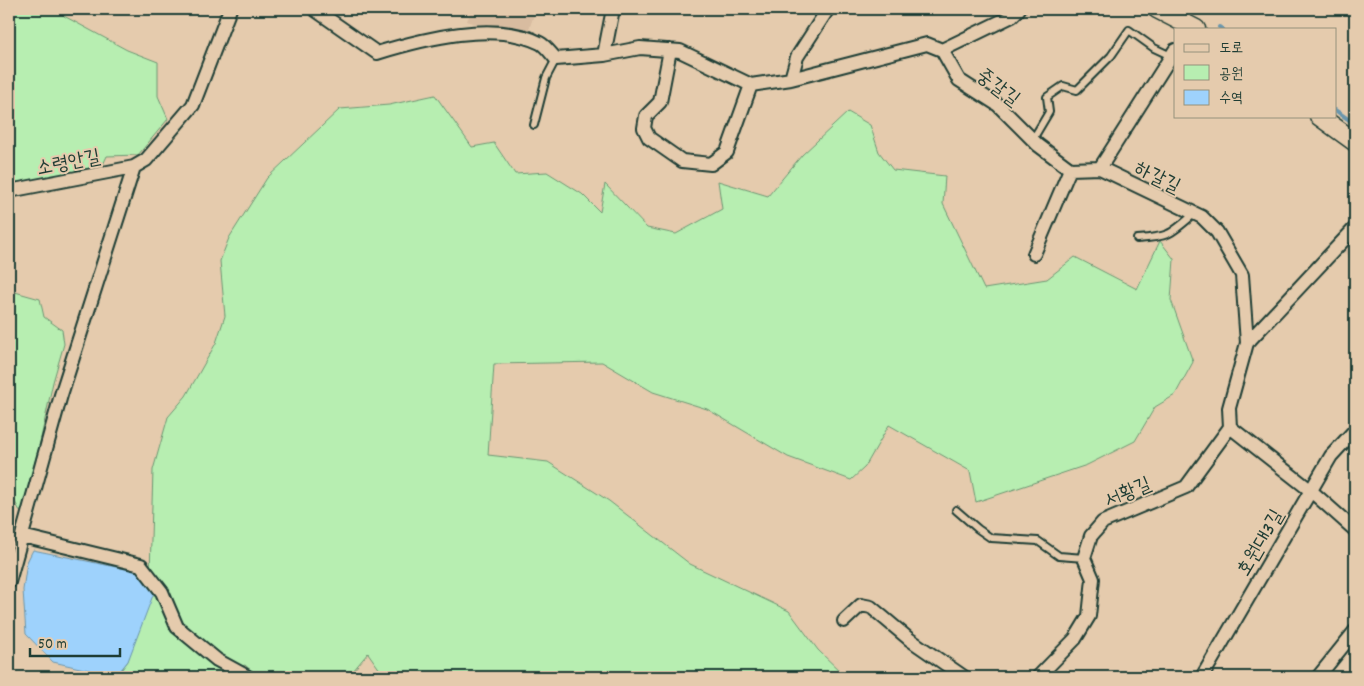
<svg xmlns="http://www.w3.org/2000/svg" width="1364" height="686" font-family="Dekko,'Poor Story',sans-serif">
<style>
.built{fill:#d8bca0}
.green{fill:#b7eeb1;stroke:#6b9672}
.water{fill:#9ed2fc;stroke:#6b96ac}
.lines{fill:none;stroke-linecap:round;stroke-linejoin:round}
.stream{stroke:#6b96ac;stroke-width:4}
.service-casing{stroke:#1f3d34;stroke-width:10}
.minor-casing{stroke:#1f3d34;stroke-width:16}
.secondary-casing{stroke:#1f3d34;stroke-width:21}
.service{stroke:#e5cbad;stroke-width:6}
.minor{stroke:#e5cbad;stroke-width:12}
.secondary{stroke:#e5cbad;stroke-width:18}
.labels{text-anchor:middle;stroke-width:4;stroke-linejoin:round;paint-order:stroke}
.street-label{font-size:20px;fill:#1f3d34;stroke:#e5cbad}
</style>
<rect width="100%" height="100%" fill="#e5cbad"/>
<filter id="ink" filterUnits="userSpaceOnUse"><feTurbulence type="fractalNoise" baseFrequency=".02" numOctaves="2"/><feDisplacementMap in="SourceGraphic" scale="10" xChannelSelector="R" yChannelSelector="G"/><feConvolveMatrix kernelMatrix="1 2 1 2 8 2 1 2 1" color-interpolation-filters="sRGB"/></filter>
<g filter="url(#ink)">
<path class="built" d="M472,9H536L527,35L492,29L467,21Z
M1355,237V263L1343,251Z"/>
<path class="green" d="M9,9H61L64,16L127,50L158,62V96L168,119L138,155L107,156L101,169L9,193Z
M435,95L472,147L494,143L515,174L547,172L582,194L600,212L605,184L647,228L676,234L722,209L718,181L768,196L802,155L848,112L870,125L879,152L893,170L945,176L943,204L984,289L1047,279L1075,257L1137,289L1160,241L1174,259L1171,300L1193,362L1175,395L1155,407L1135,441L1087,465L976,502L970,471L889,425L865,467L851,480L788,457L707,409L653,392L602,362L494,364L488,455L548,462L609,501L690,564L789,611L818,650L846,677H385L368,653L353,671L354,677H258L245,665L220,675L223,677H116L128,661L150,574L153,470L168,417L186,396L216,343L225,316L220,261L229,238L267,178L340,109L389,105Z
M15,292L40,299L44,317L62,330L64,344L53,382L39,447L21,513L14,500L9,501V294Z"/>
<path class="water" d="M33,550L150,574L155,590L128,661L116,676L53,662L26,634L23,590L27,562Z"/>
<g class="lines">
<path class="stream" d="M1219,27L1222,29
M1335,110L1355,124"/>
<defs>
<path id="service" d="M534,125L546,78L556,59
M1033,139L1049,112L1047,97L1063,86L1077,90L1111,56L1129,30L1154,48L1171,56
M1137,239C1169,237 1170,235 1194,214
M956,510L978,529L991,538L1038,541L1059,556L1084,558"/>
<path id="minor" d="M314,9L377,53C423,39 495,20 540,43C546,46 551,54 556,59L604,55L640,48L680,51L751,85L791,79L927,44L942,50L959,80L998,105L1038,145L1070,169L1100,168L1202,217L1217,232L1242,275L1247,343L1229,408L1230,427L1186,487L1103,522L1091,536L1084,558L1093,579L1089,616L1075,639L1038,677
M670,50L660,102L646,116L644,128L649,138L682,161L711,164L727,152L751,85
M942,50L1012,16L1019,9
M604,55L613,9
M791,79L797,57L828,9
M1100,168L1175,50
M9,191L134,167
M1034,254L1070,169
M1247,343L1355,228
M1230,427L1310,490L1355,530
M22,536L141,565L162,592L177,627L217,660L248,677
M9,582L61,395L134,167L146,160L193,105L230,9
M844,621L861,605L871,607L909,639L964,677
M1202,677L1331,456L1355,430
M1318,677L1355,631"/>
<path id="secondary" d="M1157,9L1196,29
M1319,116L1355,142"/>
</defs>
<use href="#service" class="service-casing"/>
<use href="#minor" class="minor-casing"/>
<use href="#secondary" class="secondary-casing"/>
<use href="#service" class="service"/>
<use href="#minor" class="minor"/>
<use href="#secondary" class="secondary"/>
</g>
</g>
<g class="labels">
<g class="street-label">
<text transform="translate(999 86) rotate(37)" y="7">중갈길</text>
<text transform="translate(68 161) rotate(-11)" y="7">소령안길</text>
<text transform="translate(1158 176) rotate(26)" y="7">하갈길</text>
<text transform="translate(1127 491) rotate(-23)" y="7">서황길</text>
<text transform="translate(1259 542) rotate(-60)" y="7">호원대3길</text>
</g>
</g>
<rect width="1364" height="686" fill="none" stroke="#e5cbad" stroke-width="30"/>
<rect x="15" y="15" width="1334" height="656" fill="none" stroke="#1f3d34" stroke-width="2" filter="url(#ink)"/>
<rect x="1174" y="28" width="162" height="90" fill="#e5cbad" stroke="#96927d"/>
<rect x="1184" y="44" width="25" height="8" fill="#e5cbad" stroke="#96927d"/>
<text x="1219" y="52" font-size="15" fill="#1f3d34">도로</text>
<rect x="1184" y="65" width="25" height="15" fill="#b7eeb1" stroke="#96927d"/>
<text x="1219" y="78" font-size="15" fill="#1f3d34">공원</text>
<rect x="1184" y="90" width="25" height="15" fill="#9ed2fc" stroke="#96927d"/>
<text x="1219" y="102" font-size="15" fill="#1f3d34">수역</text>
<path d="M30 648v8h90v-8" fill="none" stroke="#1f3d34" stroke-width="2.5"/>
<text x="38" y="648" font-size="15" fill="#1f3d34" stroke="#e5cbad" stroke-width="4" paint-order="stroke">50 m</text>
</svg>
